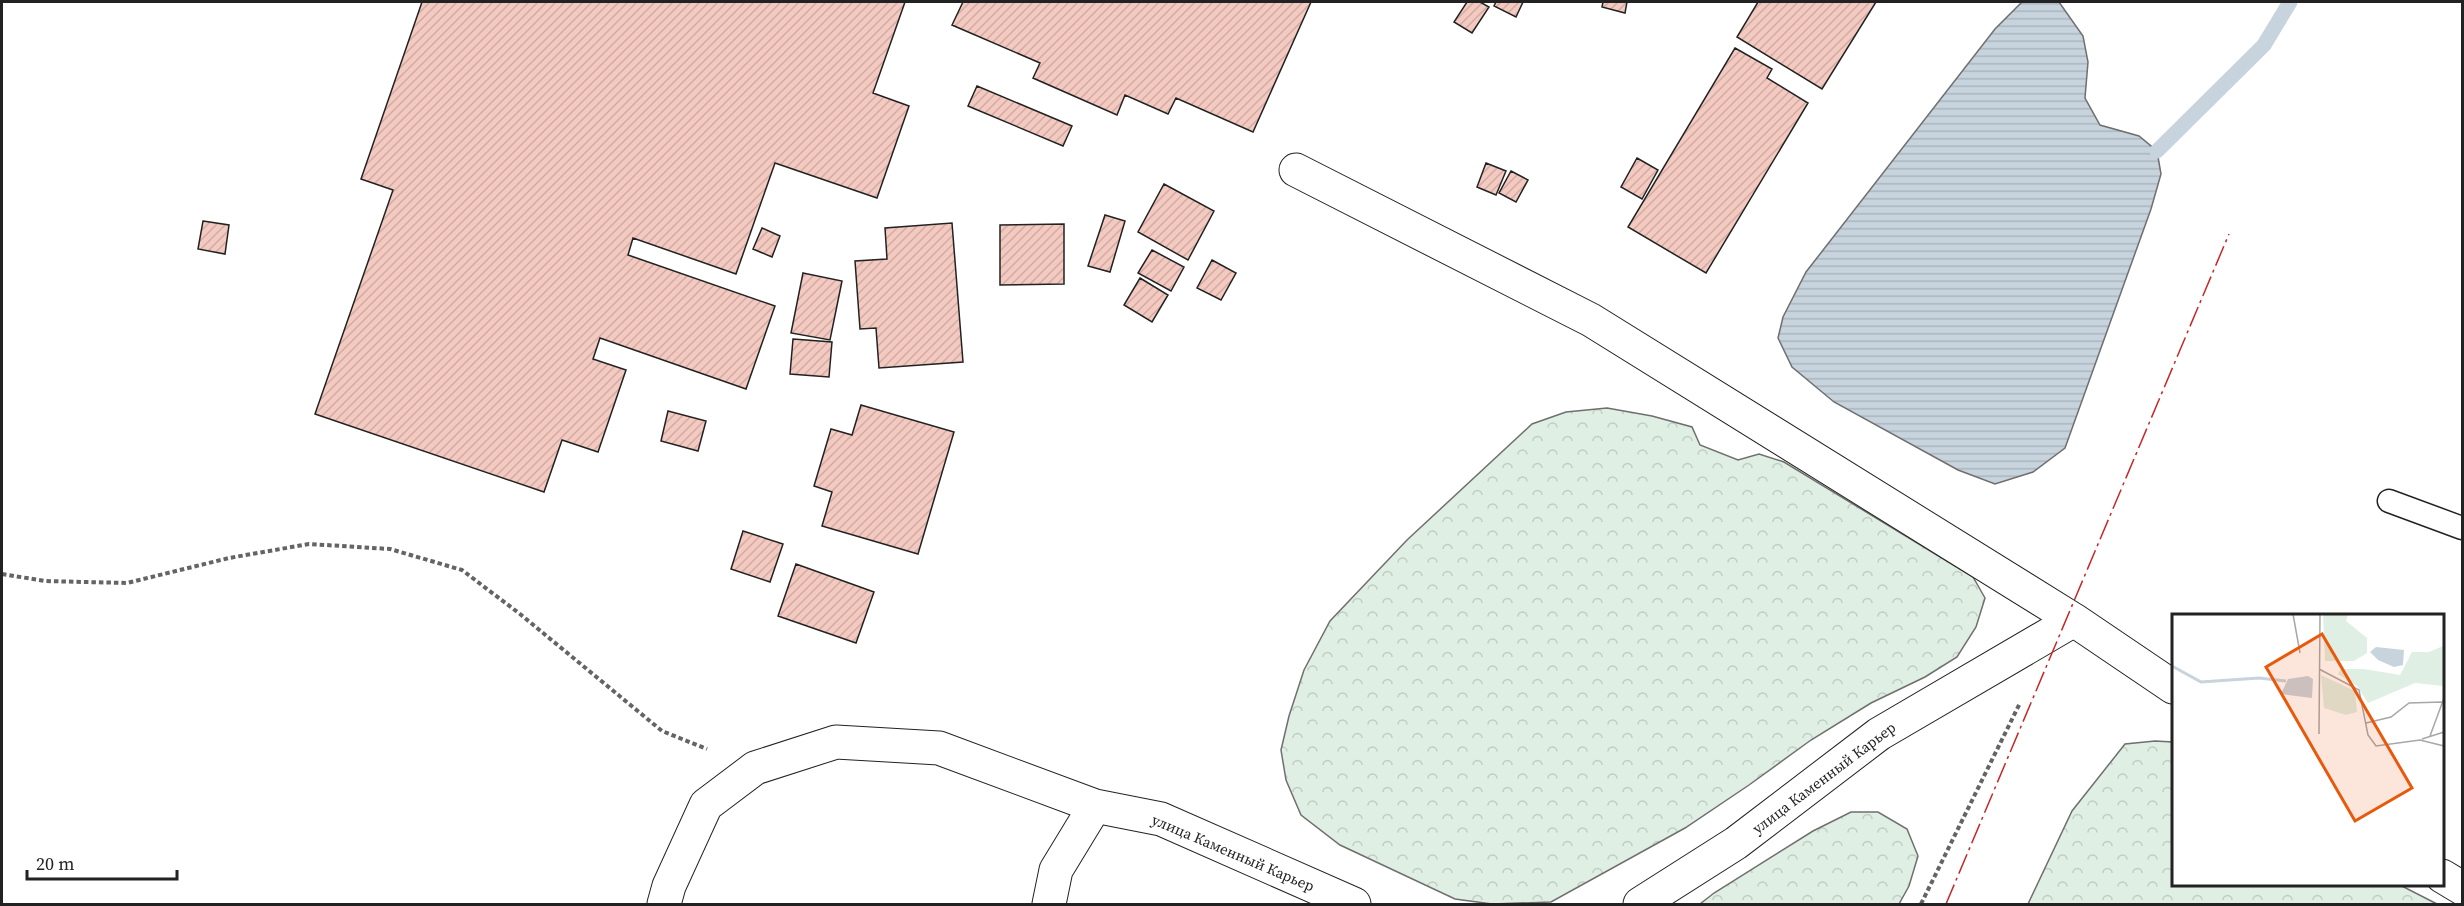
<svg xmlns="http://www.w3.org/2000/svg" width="2464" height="906" font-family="'Source Serif 4',serif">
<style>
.forest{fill:url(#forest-crowns);stroke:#6f6f6f;stroke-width:1.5}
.water{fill:url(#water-rules);stroke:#6f6f6f;stroke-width:1.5}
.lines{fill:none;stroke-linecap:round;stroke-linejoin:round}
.stream{stroke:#c7d3dd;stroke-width:15}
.building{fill:url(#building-hatch);stroke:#222;stroke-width:1.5}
.service-casing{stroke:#222;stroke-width:25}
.minor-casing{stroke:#222;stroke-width:35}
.path{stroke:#646464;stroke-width:4;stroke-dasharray:4.5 3;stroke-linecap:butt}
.service{stroke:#fff;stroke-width:22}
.minor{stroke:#fff;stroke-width:33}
.power{stroke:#c62828;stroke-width:1.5;stroke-dasharray:21 4.5 3 4.5;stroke-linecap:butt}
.labels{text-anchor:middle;stroke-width:4.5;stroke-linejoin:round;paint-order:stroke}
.street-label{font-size:15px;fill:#222;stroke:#fff}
.inset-river{fill:none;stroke:#c7d3dd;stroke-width:3}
.inset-road{fill:none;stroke:#a7a7a7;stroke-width:1.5}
.view{fill:#e8590c;fill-opacity:0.15;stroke:#e8590c;stroke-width:3}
.inset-edge{fill:none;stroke:#222;stroke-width:3}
</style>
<defs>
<pattern id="forest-crowns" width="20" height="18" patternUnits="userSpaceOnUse" patternTransform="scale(1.5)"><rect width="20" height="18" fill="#e0efe3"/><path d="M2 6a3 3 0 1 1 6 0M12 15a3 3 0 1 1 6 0" fill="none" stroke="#c0cdc2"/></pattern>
<pattern id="water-rules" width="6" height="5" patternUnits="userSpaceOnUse" patternTransform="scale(1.5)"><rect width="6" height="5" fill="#c7d3dd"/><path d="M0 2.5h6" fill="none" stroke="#abb5bd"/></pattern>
<pattern id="building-hatch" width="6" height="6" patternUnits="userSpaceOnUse" patternTransform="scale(1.5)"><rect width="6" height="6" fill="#f3c9c0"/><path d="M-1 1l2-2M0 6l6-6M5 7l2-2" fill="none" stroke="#d0aca5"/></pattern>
</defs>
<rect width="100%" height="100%" fill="#fff"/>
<path class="forest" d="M1607,408L1652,416L1692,427L1700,445L1738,460L1759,454L1784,462L1973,577L1985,598L1976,627L1957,657L1925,677L1871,703L1811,740L1749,785L1685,828L1551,902L1492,904L1455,899L1340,845L1301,815L1286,780L1281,750L1289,716L1304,670L1330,621L1407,540L1532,424L1566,412Z
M2155,741L2173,742V884H2398L2437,904H2028L2072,811L2125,744Z
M1851,812H1878L1907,829L1918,856L1909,886L1899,904H1700L1714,893L1813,831Z"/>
<path class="water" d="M2022,2H2059L2083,36L2088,62L2085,98L2100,125L2139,136L2157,151L2161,174L2151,209L2065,448L2033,472L1995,484L1958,470L1834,402L1792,367L1778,338L1783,317L1806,272L1995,29Z"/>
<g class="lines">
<path class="stream" d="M2157,151L2264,45L2290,2"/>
</g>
<path class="building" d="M422,2H905L873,93L909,106L877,198L775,163L736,274L633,238L628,255L775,306L746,389L600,338L593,359L626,370L598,452L562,440L544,492L315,414L393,190L361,179Z
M963,2H1311L1253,132L1176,98L1168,114L1125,95L1117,115L1033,78L1040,63L952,25Z
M1467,2H1480L1489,7L1472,33L1454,22Z
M1496,2H1523L1516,17L1494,6Z
M1603,2H1627L1625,13L1602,7Z
M1758,2H1876L1822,89L1737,37Z
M1735,48L1772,69L1767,78L1808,103L1706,273L1628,227Z
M977,86L1072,126L1063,146L968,106Z
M1637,158L1658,170L1642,199L1621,187Z
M1486,163L1506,171L1496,195L1477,187Z
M1511,171L1528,180L1516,202L1499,193Z
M1164,184L1214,211L1188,260L1138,232Z
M1105,215L1125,221L1110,272L1088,266Z
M203,221L229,225L225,254L198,249Z
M952,223L963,362L879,368L876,328L860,329L855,261L887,259L885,228Z
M1064,224V284L1000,285V225Z
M762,228L780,236L772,257L753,249Z
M1152,250L1184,267L1171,291L1138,273Z
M1212,260L1236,273L1221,300L1197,288Z
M803,273L842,281L830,340L791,333Z
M1140,278L1168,295L1152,322L1124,305Z
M793,339L832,342L829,377L790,374Z
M861,405L954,432L918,554L822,526L832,492L814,486L831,429L852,435Z
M668,411L706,421L698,451L661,441Z
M743,531L783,544L770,582L731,569Z
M796,564L874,592L856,643L778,616Z"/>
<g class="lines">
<defs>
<path id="service" d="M2389,501L2462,528"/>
<path id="minor" d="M1296,170L1591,320L2074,620L2173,687
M2442,876L2462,888
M664,904L669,886L706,805L755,768L836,742L939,748L1095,806L1161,819L1354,904
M1049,904L1056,870L1095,806
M1640,904L1736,843L1879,734L2074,620"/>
</defs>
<use href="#service" class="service-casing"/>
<use href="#minor" class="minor-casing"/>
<path class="path" d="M2,574L45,581L127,583L229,558L309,544L390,549L462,570L520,614L662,731L707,749
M1921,904L2020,703"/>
<use href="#service" class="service"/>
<use href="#minor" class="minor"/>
<path class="power" d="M1946,904L2229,234"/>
</g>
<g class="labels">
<g class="street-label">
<text transform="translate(1824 778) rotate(-37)" y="5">улица Каменный Карьер</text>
<text transform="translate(1233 853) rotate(23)" y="5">улица Каменный Карьер</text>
</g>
</g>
<g transform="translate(2172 614)">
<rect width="272" height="272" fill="#fff"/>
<path d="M151,0H176L174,7L195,24V39L182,47H153ZM271,32V72L243,69L196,89L185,72L166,60L169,55H192L228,61L240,38H257ZM149,61L183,77L185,98L174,101L152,94Z" fill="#e0efe3"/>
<path d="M204,33L232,36L231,51L222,53L206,46L198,38ZM136,62L141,65L140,84L109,80L116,65Z" fill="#c7d3dd"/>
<path class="inset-river" d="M0,52L29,68L87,64L114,67"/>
<path class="inset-road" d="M121,0L128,39M147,55L187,76L196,121L204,132L248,126L272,132M194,109L219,103L237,89L270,88M147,120L148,0M258,122L272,84M250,125L272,118"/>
<path class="view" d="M150,20L240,174L183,207L94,53Z"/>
<rect width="272" height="272" class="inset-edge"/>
</g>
<rect width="2464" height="906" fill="none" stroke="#222222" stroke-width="6"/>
<path d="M27 870v9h150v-9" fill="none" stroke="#222222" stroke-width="3"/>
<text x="36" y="870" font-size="18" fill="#222222" stroke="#ffffff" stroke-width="4.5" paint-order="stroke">20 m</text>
</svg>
